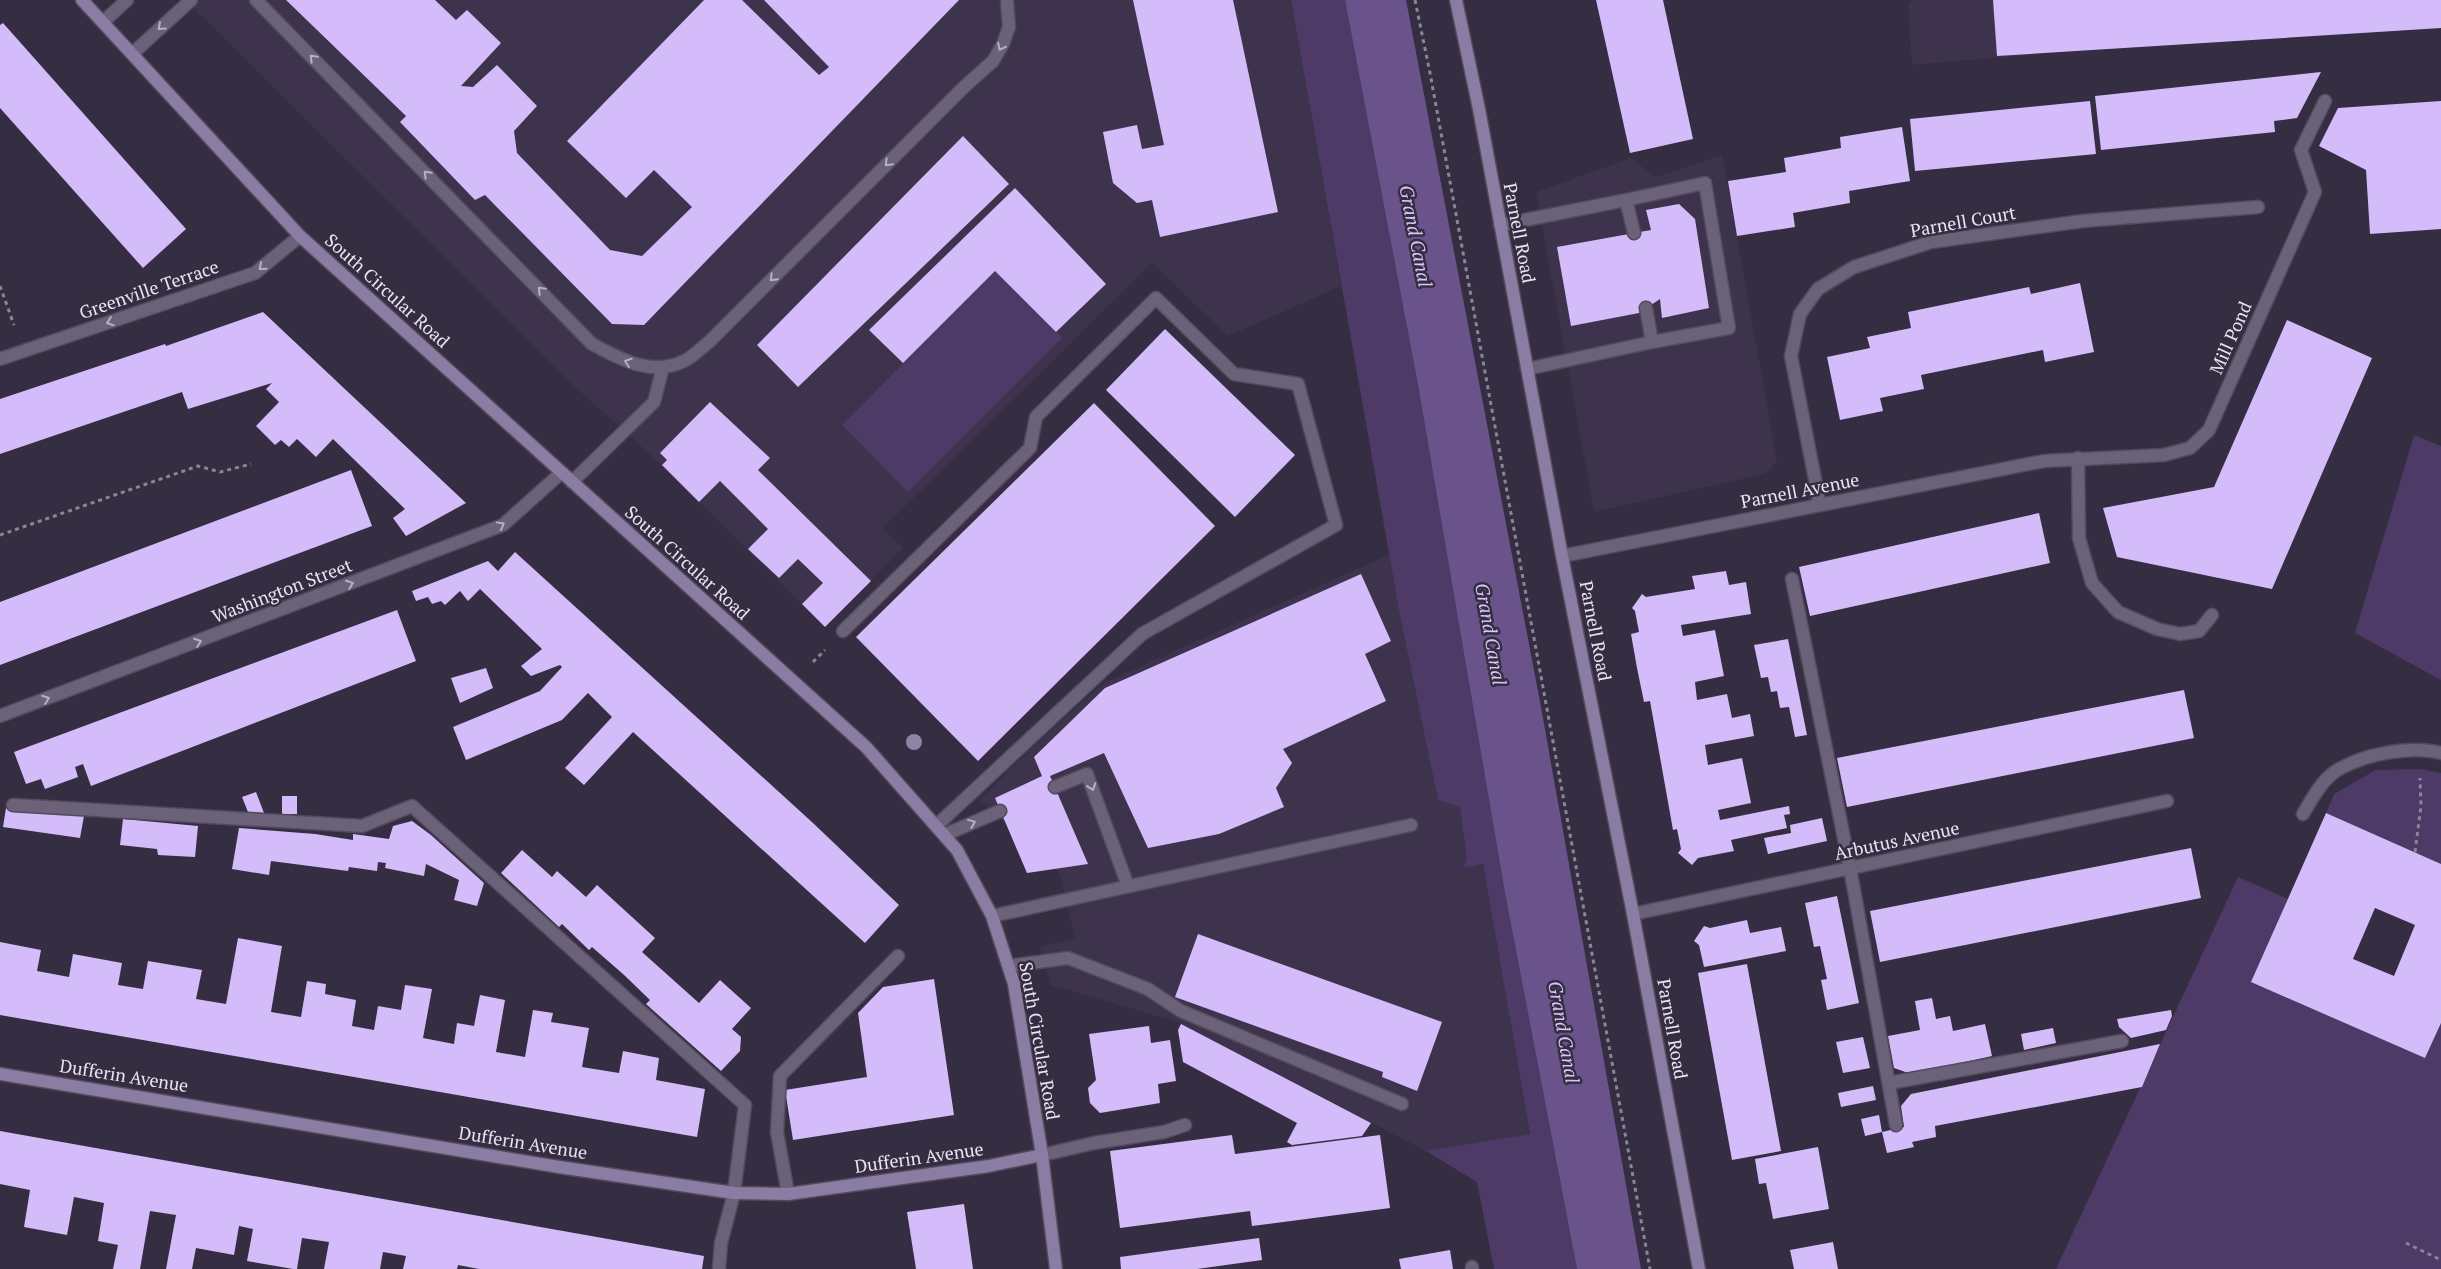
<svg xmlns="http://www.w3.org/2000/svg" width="2441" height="1269" font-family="'PT Serif',serif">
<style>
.built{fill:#3e334d}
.green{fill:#4d3a67}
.water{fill:#6a538a}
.building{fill:#d4bcfa;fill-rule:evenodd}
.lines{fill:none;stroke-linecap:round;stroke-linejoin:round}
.lane-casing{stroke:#524a5d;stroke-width:15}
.street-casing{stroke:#524a5d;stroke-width:15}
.secondary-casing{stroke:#524a5d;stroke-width:15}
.path{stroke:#8b8596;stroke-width:3;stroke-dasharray:4 4;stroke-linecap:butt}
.lane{stroke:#6b627a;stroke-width:12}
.street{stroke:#6b627a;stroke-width:12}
.secondary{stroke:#8b7ca3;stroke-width:12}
.tree{fill:#9183a8}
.oneway{stroke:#b7b0c1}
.labels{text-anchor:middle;stroke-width:5;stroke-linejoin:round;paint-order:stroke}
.street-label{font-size:18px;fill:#e9e4f1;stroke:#352d41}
.water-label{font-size:19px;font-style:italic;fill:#dac6f9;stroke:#352d41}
</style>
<rect width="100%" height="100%" fill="#352d41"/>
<path class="built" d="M186,0H1291L1341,286L1228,336L1152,263L883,528L903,548L825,627L662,465L575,387Z
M1912,0H2441V28L2252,35L1912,65L1908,5Z
M1722,155L1777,460L1768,472L1755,476L1594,512L1536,192L1631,158L1655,177Z
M1390,554L1438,800L1460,807L1467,860L1462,867L1483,864L1530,1135L1426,1151L1178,1022L1051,985L1040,947L1075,938L1060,874L980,800L1037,743L1104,683Z"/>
<path class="green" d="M1291,0H1345L1418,385L1505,893L1577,1269H1494L1477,1182L1426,1151L1530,1134L1483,864L1462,868L1467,860L1460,807L1438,800L1400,615Z
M995,271L1062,338L908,492L842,425Z
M2414,435L2441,446V680L2355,633Z
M2421,769L2441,773V864L2326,813L2334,794L2376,770Z
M2238,877L2288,899L2256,983L2425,1058L2441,1023V1269H2056Z"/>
<path class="water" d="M1345,0H1406L1541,707L1641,1269H1577L1505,893L1418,385Z"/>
<path class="building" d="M286,0H435L456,20L467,10L501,43L461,86L473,87L497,65L537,106L514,131L517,153L610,250L642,256L692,207L654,170L626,198L567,141L704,0H742L819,75L829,67L764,0H959L644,325L612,324L485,195L475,200L400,122L406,116Z
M1133,0H1233L1278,212L1160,237L1152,200L1137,203L1113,183L1103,132L1137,125L1142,149L1164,145Z
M1596,0H1663L1693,139L1630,153Z
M1993,0H2441V28L1997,56Z
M3,23L186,229L143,268L0,108V25Z
M2321,72L2297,118L2274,121L2275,132L2101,150L2095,96Z
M2090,101L2096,154L1915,171L1910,119Z
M2441,101V229L2370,234L2366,170L2319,146L2338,108Z
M1902,127L1910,181L1849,191L1850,203L1793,213L1795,227L1737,236L1728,181L1786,172L1784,158L1841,148L1840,137Z
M963,136L1009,184L798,387L757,345Z
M1015,188L1106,284L1056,332L995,271L903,363L869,330Z
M1679,204L1695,219L1709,308L1662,318L1660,299L1639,313L1571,326L1557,247L1651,230L1646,210Z
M2080,283L2094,352L2045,362L2043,350L1921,375L1924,389L1880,398L1883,411L1840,420L1827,357L1870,348L1867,337L1911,328L1908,312L2029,287L2031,294Z
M263,312L466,503L406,536L393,518L405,509L333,439L316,457L297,439L289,447L281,440L275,445L256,426L279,402L266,389L272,383L188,409L182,392L0,454V399L165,344L166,346Z
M2287,320L2372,358L2272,589L2117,557L2103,508L2214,487Z
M1165,329L1295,455L1235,517L1106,390Z
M710,402L770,458L758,470L871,581L825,627L802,604L823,583L798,559L779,578L748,549L768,529L720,481L699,502L662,465L667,460L660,453Z
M1094,403L1215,526L978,761L856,637Z
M351,470L372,526L0,665V602Z
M2039,513L2050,563L1810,616L1799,567Z
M515,552L813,823L899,905L865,943L633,732L584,785L565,768L612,717L588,693L562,720L466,760L453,727L540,691L562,667L560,665L531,676L521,666L542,649L480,589L468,601L460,591L445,605L441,601L432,604L428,597L416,601L412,591L488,561L498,571Z
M1726,571L1729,585L1746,582L1751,614L1681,625L1683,636L1715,630L1724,676L1695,682L1697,700L1727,694L1732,718L1750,714L1754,736L1705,745L1708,765L1742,758L1751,803L1718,810L1720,820L1789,806L1790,814L1784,815L1787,828L1731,840L1734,851L1698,858L1692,865L1678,853L1681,849L1677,829L1673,830L1650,701L1644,702L1637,668L1631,634L1639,632L1635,611L1632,608L1642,594L1646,597L1695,589L1692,576Z
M1361,574L1391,641L1365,654L1386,701L1283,749L1292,763L1276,788L1284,807L1219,834L1148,848L1104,753L1050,776L1088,864L1027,873L995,798L1042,776L1034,757L1105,688Z
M397,610L416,661L91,786L83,764L75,767L78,777L45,789L41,779L26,784L14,752Z
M1788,639L1807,735L1795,737L1789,707L1780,708L1777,691L1771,692L1768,677L1761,678L1754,645Z
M486,668L493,688L460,703L451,678Z
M2184,690L2194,738L1847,807L1837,758Z
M256,792L264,813L248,812L242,797Z
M282,796H297V814H282Z
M6,808L84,816L80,838L3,827Z
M2326,813L2441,864V1023L2425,1058L2251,982ZM2375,908L2415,925L2394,976L2353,959Z
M1822,818L1827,841L1768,854L1764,838L1791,833L1790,825Z
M123,819L198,826L195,857L158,855L157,849L120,845Z
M412,821L431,835L484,883L477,906L454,900L459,880L426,864L424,876L385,868L386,863L378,862L377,871L349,867L348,871L271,861L269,875L232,869L239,828L315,834L353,840V834L389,839L393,826Z
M2191,848L2201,898L1880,962L1870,911Z
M522,850L552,877L557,871L586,897L597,885L655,938L642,952L699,1003L720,980L751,1008L732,1029L741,1037L740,1051L721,1071L646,1004L650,1000L623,974L592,947L589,950L562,924L559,927L501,873Z
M1837,896L1859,1003L1827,1010L1821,980L1827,979L1820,946L1814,947L1805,903Z
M1747,920L1750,933L1781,927L1786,951L1704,967L1699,945L1694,941L1704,926L1710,928Z
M1198,934L1442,1022L1417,1091L1382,1077L1383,1072L1175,997Z
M238,938L282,946L271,1012L301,1017L307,981L326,984L325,994L356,1000L352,1026L374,1030L378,1006L401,1010L405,985L432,989L423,1038L454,1044L457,1023L474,1026L480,995L505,1000L496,1052L525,1057L533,1010L553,1013L551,1022L589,1028L582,1067L619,1073L623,1051L659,1058L656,1080L705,1089L697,1137L0,1015V942L41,950L37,971L69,977L73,954L122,963L118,985L143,989L148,961L202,970L196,999L226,1004Z
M1747,964L1781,1151L1732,1160L1698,973Z
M934,979L954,1115L793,1140L785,1090L867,1077L858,1013L883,987Z
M1932,998L1936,1019L1950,1016L1953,1031L1985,1024L1992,1056L1911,1074L1894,1068L1888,1036L1920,1030L1915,1001Z
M2171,1010L2172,1016L2166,1030L2131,1038L2119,1027L2117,1019Z
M1181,1024L1183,1025L1371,1123L1362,1136L1292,1145L1287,1142L1297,1123L1183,1062L1178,1030Z
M1149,1026L1151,1043L1170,1040L1176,1081L1158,1084L1160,1103L1100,1113L1090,1103L1088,1088L1096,1080L1089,1034Z
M2053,1028L2056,1043L2024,1050L2021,1034Z
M1863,1037L1870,1068L1843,1073L1836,1042Z
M2160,1044L2142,1087L1935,1126L1936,1137L1912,1142L1914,1147L1887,1153L1882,1132L1865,1136L1861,1119L1879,1115L1882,1132L1904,1127L1901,1106L1911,1094Z
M1873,1086L1876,1100L1841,1107L1838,1093Z
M0,1131L704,1256L702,1269H479L458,1265L457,1269H403L406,1256L383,1252L380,1269H324L329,1242L302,1238L297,1269H293L247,1261L253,1229L239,1226L234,1255L196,1248L192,1269H166L176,1215L150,1211L140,1269H113L118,1245L98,1241L104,1203L74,1197L67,1235L24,1227L30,1190L0,1184Z
M1232,1135L1235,1154L1380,1135L1390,1208L1252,1226L1250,1211L1120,1228L1110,1151Z
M1818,1147L1829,1209L1773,1219L1766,1183L1759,1184L1755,1159Z
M964,1204L973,1269H916L907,1212Z
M1259,1238L1262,1260L1197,1269H1121L1120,1257Z
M1833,1242L1838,1269H1794L1790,1250Z
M1450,1250L1453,1269H1401L1399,1259Z"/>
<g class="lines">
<defs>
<path id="lane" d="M256,0L592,344C620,359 651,377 684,361C693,357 701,348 709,342L964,87L993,61L1003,44L1009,27L1007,0
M103,22L127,0
M132,54L191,0
M1626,200L1705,183L1729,328L1652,342
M1500,225L1626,200L1634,233
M1527,369L1652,342L1646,308
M2078,458L2079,538L2092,583L2118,612L2157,629L2180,634L2199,631L2212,615
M572,482L654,402L663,367
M1792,579L1850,868L1896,1125
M843,631L1030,448L1036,417L1156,298L1234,374L1298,384L1336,525L1142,634L936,826
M1055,787L1087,774L1128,886
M13,805L362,826L412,806L745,1105L734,1193L721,1243L719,1269
M2303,814C2312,799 2321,781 2336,771C2363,754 2411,745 2441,753
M944,835L1000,811
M992,916L1411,825
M1009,966L1068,958L1148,989L1181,1011L1402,1104
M1889,1083L2122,1041
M1042,1155L1094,1143L1164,1132L1185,1125
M788,1194L777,1132L780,1076L898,956
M1472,1267V1269"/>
<path id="street" d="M0,359L255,273L300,236
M1820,505L1791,356L1800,314L1818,289L1854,267L1931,242L2083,221L2258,207
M1562,556L2044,461L2164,455L2190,448L2209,430L2315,192L2301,150L2325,101
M0,716L503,525L561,473
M1633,914L2167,801"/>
<path id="secondary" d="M82,0L300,236L866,747L957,850L992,916L1014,984L1042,1155L1056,1269
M1456,0L1479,109L1562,556L1633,914L1699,1269
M0,1074L559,1167L734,1193L788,1194L989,1166L1042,1155"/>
</defs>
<use href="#lane" class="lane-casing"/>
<use href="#street" class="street-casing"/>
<use href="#secondary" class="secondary-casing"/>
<path class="path" d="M1415,0L1430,73L1650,1269
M0,286L14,325
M0,535L198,466L220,472L251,464
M813,662L825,650
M2415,852L2421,806L2420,778
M2406,1243L2441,1260"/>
<use href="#lane" class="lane"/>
<use href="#street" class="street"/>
<use href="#secondary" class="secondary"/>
</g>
<circle class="tree" cx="914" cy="742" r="8"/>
<defs><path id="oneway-chevron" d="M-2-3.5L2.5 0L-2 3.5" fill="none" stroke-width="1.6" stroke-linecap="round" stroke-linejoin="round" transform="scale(1.25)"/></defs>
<g class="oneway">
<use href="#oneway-chevron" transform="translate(161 27) rotate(138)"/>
<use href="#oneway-chevron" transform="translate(1001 47) rotate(116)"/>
<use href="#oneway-chevron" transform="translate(313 58) rotate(-135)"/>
<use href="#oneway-chevron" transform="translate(888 163) rotate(135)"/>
<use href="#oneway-chevron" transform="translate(427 174) rotate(-135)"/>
<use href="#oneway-chevron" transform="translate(262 267) rotate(141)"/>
<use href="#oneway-chevron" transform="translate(773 278) rotate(135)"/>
<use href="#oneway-chevron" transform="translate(541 290) rotate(-135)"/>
<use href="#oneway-chevron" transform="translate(110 322) rotate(161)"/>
<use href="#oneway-chevron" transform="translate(628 362) rotate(-161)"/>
<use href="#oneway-chevron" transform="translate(501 525) rotate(-29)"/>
<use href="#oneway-chevron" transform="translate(350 584) rotate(-21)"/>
<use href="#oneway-chevron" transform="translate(198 642) rotate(-20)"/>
<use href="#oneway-chevron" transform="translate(46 699) rotate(-20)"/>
<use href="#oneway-chevron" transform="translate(1092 787) rotate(70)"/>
<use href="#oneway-chevron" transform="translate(972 823) rotate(-22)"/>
</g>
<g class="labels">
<g class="street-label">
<text transform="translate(1963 222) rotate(-10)" y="6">Parnell Court</text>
<text transform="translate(1519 233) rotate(79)" y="6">Parnell Road</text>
<text transform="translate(149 290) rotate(-19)" y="6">Greenville Terrace</text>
<text transform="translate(387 291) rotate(42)" y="6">South Circular Road</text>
<text transform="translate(2231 338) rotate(-66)" y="6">Mill Pond</text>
<text transform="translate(1800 491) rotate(-11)" y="6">Parnell Avenue</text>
<text transform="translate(687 563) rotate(42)" y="6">South Circular Road</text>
<text transform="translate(282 591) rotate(-21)" y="6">Washington Street</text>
<text transform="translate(1595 631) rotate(79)" y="6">Parnell Road</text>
<text transform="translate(1897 841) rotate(-12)" y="6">Arbutus Avenue</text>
<text transform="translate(1672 1029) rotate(80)" y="6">Parnell Road</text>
<text transform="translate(1039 1041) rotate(80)" y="6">South Circular Road</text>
<text transform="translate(124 1076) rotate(9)" y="6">Dufferin Avenue</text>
<text transform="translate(523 1143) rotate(9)" y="6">Dufferin Avenue</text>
<text transform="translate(919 1158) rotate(-8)" y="6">Dufferin Avenue</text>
</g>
<g class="water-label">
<text transform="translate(1416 236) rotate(79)" y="7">Grand Canal</text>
<text transform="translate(1491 634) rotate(80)" y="7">Grand Canal</text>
<text transform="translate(1564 1032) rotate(80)" y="7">Grand Canal</text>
</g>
</g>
</svg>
